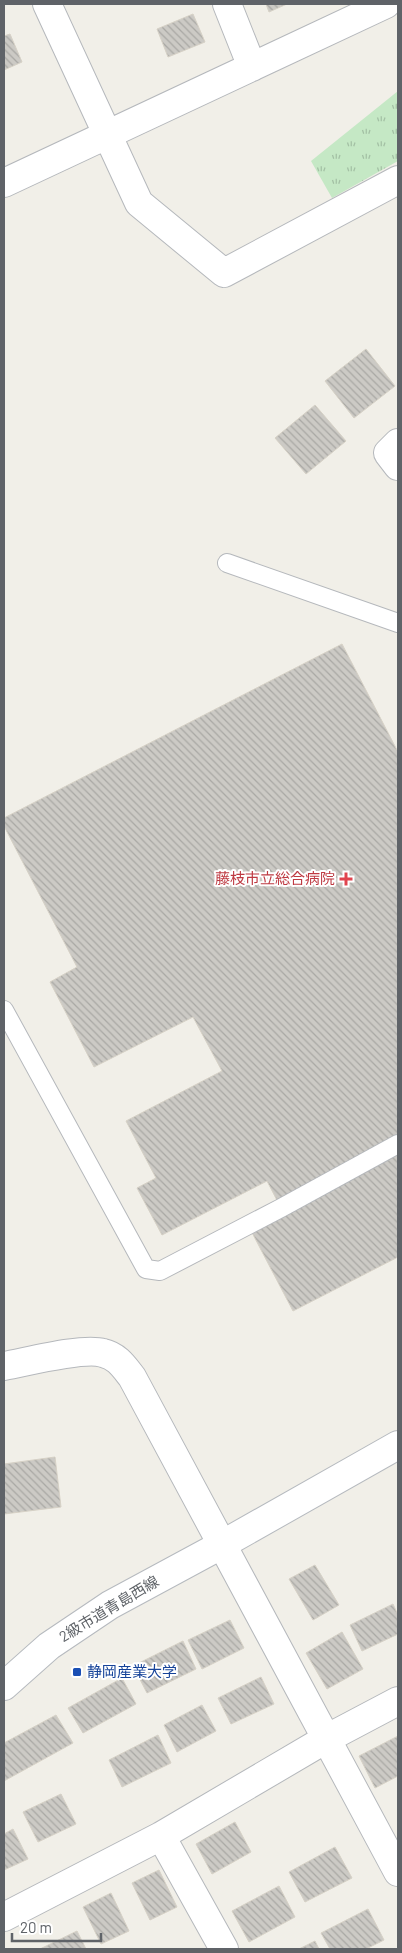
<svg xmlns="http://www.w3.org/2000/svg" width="402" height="1953" font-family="Barlow,'Noto Sans JP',sans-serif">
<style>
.grass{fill:url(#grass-tufts)}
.building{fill:url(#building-back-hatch);stroke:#d6d1c6}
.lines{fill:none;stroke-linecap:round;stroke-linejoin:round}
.lane-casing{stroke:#b5b8bc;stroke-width:20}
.street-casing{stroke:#b5b8bc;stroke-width:30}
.secondary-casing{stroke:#b6babf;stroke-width:30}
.lane{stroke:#fff;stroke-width:18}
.street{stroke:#fff;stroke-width:28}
.secondary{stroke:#fff;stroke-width:28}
.health-dot{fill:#e0444e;stroke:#fff;stroke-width:2}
.transit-dot{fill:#1a4fb4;stroke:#fff;stroke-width:2}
.labels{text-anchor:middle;stroke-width:4;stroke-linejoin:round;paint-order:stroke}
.health-label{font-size:15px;fill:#be3a42;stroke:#fff;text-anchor:end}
.street-label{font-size:15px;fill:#5f6368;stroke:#fff}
.transit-label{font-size:15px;fill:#164399;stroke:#fff;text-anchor:start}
</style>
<defs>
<pattern id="grass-tufts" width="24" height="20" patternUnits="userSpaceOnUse" patternTransform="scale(1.25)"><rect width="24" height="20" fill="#c5e8c5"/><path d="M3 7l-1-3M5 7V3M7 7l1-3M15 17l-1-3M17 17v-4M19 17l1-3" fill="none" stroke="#a3c0a4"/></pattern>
<pattern id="building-back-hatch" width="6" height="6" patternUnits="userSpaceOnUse" patternTransform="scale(1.25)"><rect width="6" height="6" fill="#cccac5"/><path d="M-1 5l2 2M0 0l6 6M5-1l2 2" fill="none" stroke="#a9a8a4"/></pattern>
</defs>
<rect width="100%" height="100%" fill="#f1efe8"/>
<path class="grass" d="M398,91V161L332,198L311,161Z"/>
<path class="building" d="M266,4H287L269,12Z
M193,14L205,42L168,57L157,29Z
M10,34L22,62L4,70V36Z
M366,349L395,386L354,418L325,381Z
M315,405L346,441L306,474L275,438Z
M342,644L398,752V1257L293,1311L248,1225L281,1208L267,1181L162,1235L137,1188L156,1178L126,1121L222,1071L193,1017L94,1067L50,982L77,967L4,826V818Z
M55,1457L61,1507L4,1514V1464Z
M315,1565L339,1605L313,1620L289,1579Z
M393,1604L398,1615V1634L362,1651L350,1625Z
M230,1620L244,1648L202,1669L188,1640Z
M342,1632L363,1669L327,1689L306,1653Z
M183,1641L196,1669L147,1693L133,1666Z
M261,1677L274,1704L231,1724L218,1698Z
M122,1678L136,1704L83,1733L68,1708Z
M202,1705L216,1731L177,1752L164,1725Z
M56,1715L73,1743L4,1781V1743Z
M158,1735L171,1763L122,1787L109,1760Z
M398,1736V1776L375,1788L359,1756Z
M61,1794L76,1824L38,1842L23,1812Z
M235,1822L251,1852L212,1874L196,1844Z
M13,1829L28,1859L4,1870V1834Z
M335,1847L352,1878L305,1902L289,1872Z
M159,1870L177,1907L150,1920L132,1883Z
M279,1886L295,1917L249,1942L232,1911Z
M111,1893L129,1931L101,1944L83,1907Z
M368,1909L384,1940L366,1949H330L321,1933Z
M77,1931L86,1949H40Z
M315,1941L319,1949H299Z"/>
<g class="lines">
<defs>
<path id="lane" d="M227,563L398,623
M4,1010L146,1269L160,1271L281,1208L398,1144"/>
<path id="street" d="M47,4L139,203L224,273L398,180
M227,4L252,67
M4,183L386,4
M398,443L388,453L398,466
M4,1366C27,1362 83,1347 103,1353C117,1356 124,1367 132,1377L398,1872
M161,1836L224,1949
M4,1917L161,1836L326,1739L398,1701"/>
<path id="secondary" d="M4,1686L49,1646L110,1605L223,1544L398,1445"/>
</defs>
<use href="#lane" class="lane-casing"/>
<use href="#street" class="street-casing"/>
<use href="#secondary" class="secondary-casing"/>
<use href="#lane" class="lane"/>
<use href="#street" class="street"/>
<use href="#secondary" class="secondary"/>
</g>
<path class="health-dot" d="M343.5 871.5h5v5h5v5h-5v5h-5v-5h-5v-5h5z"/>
<rect class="transit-dot" x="72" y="1667" width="10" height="10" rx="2.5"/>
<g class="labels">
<g class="health-label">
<text x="335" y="884">藤枝市立総合病院</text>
</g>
<g class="street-label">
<text transform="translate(109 1609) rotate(-31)" y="5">2級市道青島西線</text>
</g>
<g class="transit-label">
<text x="87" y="1677">静岡産業大学</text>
</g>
</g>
<rect width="402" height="1953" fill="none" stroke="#5f6368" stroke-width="10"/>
<path d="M12 1933v8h89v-8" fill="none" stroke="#5f6368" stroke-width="2.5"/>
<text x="20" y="1933" font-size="15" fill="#5f6368" stroke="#ffffff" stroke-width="4" paint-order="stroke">20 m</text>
</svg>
